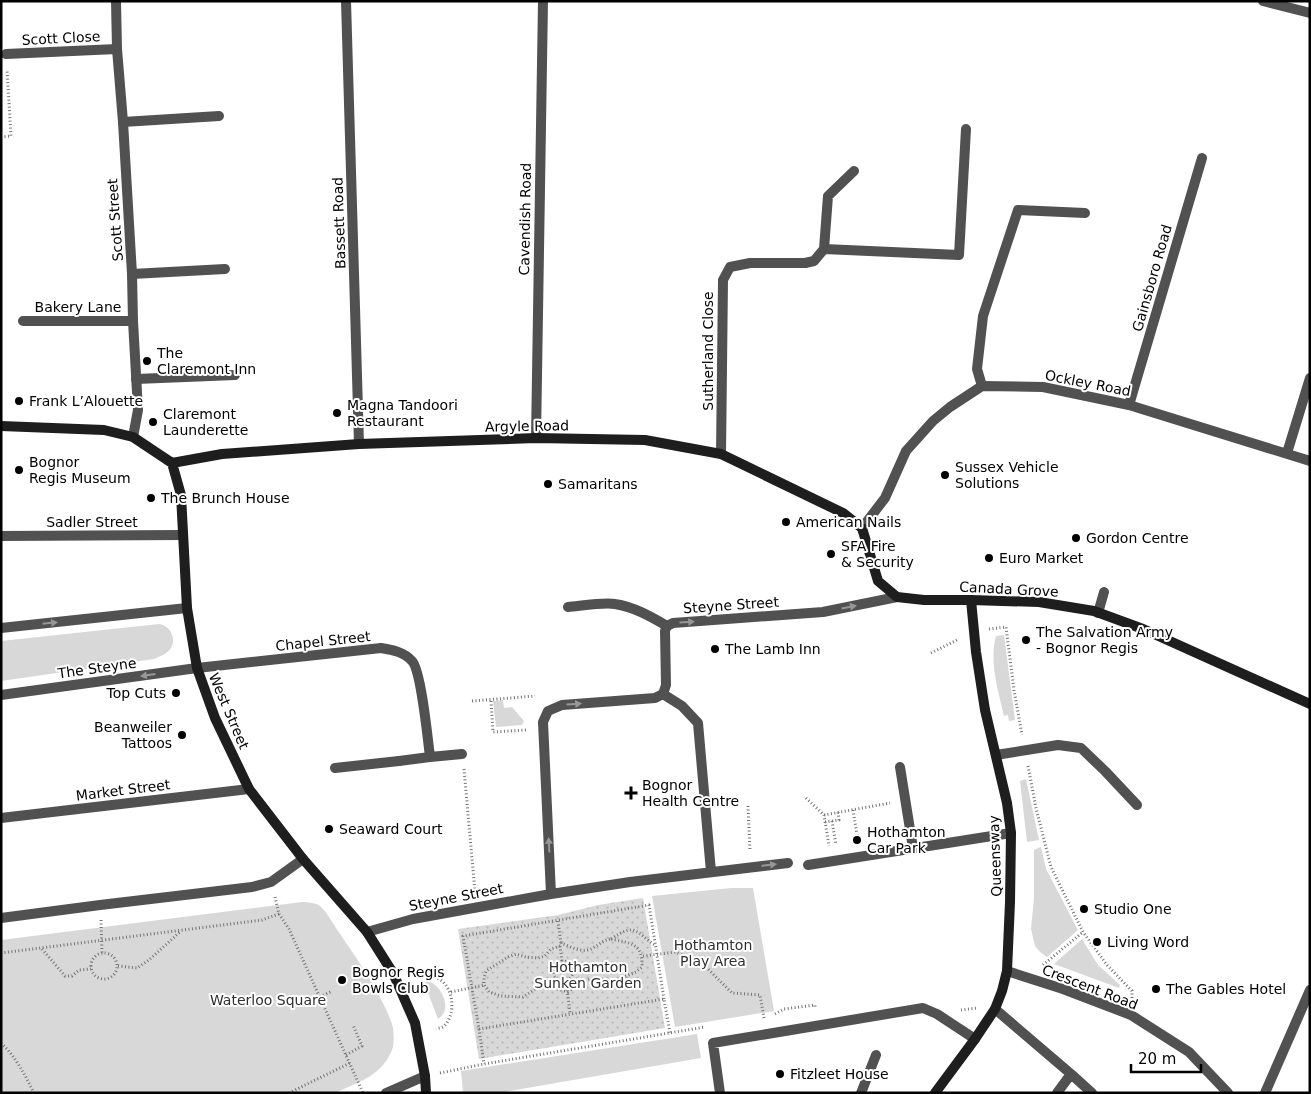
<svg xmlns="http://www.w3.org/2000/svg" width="1311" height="1094" font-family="'DejaVu Sans',sans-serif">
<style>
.green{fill:#d8d8d8}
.garden{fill:url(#garden-dots)}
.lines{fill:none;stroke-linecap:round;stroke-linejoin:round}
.path{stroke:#737373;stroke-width:3;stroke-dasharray:1 2.5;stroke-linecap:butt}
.lane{stroke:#515151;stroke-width:10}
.street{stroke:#515151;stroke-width:10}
.secondary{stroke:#1e1e1e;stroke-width:10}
.oneway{fill:#979797}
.poi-dot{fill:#000;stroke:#fff;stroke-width:2}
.labels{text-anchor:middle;stroke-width:4;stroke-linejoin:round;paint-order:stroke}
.street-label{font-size:14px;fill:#000;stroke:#fff}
.poi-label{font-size:14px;fill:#000;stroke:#fff;text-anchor:start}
.park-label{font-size:14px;fill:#2f2f2f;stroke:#fff}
</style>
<defs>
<pattern id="garden-dots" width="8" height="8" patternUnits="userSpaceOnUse" patternTransform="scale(1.25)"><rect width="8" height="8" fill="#d8d8d8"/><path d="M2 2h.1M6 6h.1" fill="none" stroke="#b8b8b8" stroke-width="1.8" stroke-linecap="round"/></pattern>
</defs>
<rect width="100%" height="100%" fill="#fff"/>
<path class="green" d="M159,624C169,625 177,637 171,648C167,654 161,656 154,659L1,681V641Z
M1004,635L1015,720L1009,721L1008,715L1004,716C998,690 989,662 996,636Z
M503,700L504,708L512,707L524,721L522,725L496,727L493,701Z
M1026,779L1039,840L1027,842L1020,781Z
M1041,847L1046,869L1078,930L1047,957L1040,952L1035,946L1031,929L1034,898V850Z
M731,888H753L774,1011L675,1027L652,896Z
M302,902C308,902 316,903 320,906C326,911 332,922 336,928C355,956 381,992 392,1024C394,1030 394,1041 393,1047C384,1075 359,1082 335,1093H1V940Z
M1082,939L1098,965L1120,985L1119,988L1054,964Z
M425,980C441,983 454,1009 438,1019L425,985Z
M697,1034L701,1058L498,1093H463L461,1071Z"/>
<path class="garden" d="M643,898L665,1028L479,1059L458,929L558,915L598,905Z"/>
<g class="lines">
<path class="path" d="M1,137L11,136L7,70
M989,629L1006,627L1014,690L1022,735
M931,653L959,639
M472,701L535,696
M491,701L493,732L526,730
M1028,766L1036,808L1051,867L1083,932L1107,965L1132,991V999
M464,769L475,892
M806,798L824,815L829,846
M748,806L750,851
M853,810L858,841
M824,815L890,803
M832,821L836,845
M825,822L839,820L838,812
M275,897L279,914L289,929L363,1093
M101,920L102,953
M558,921L561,943
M611,939C630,943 643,943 642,967L636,972L612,982C592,975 583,980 568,992L546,986L538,987L523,997L501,996L489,992L484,985V978L486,971L508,957L516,954L526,957L538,958L545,956L551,949L560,946L561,943C571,947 583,954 593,948C600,944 603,940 611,939Z
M611,939C636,922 635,932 655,945
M560,946L562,962
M42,949L65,976H72L79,970L91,969
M91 966a13 13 0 1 1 26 0a13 13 0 1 1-26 0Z
M1,953L262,920L279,914
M643,956L676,952L707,968L732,993L760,995L764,1018
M553 971a10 10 0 1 1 20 0a10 10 0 1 1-20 0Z
M1043,965L1083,932
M118,966L137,968L149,960L181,931
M414,974C425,974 436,975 444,983C454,993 455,1016 444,1026C442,1028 439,1028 436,1029
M566,980L570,1013
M451,992L484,985
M320,997L332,991
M664,999L649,905L463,936L479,1029L664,999L670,1033
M961,1010L977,1008
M775,1014L784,1009L815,1005V1009
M479,1029L484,1064
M1,1043C16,1057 25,1075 34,1093
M346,1055L362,1046L353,1025
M440,1073L484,1064L705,1027
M289,1093L350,1063"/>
<path class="lane" d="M123,122L219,116
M824,249L959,255L966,129
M805,263L814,261L824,249L828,196L854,171
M132,274L225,269
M136,379L235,375
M982,386L977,369L983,316L1018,210L1085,213
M568,607C580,606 604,602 615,604C634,607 650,616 667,626
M1098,613L1104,592
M663,694L682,706L698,723L711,872
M996,755L1058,745L1081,748L1105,771L1137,805
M900,767L913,848
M335,768L399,761
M808,865L1011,833
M551,894L543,722L548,711L562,705L655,698L663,694L666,685L665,631L667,626L673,623L823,612L897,597
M367,932L413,919L551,894L630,882L788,863
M995,1009L1071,1074L1057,1093
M1071,1074L1092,1093
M720,1093L713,1043L923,1008L937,1014L975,1039
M861,1093L876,1055"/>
<path class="street" d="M116,1L117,49L123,122L132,274L133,321L138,410L133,437
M346,1L359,444
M1263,1L1310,13
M6,54L117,49
M23,321H133
M1129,405L1202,158
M536,438L543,1
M1287,453L1310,378
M721,454L723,280L730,267L750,263H805
M862,528L885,498L906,451L933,421L950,407L982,386L1043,387L1129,405L1310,461
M1,536L183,535
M1,628L187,608
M1,695L197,668L381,648C393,650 404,652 412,661C421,670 428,741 430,757L462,754
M399,761L430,757
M1,818L249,789
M1,918L100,905L252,887L271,882L303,859
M1007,971L1063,989L1131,1015L1189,1052L1228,1093
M386,1093L425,1076
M1265,1093L1310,990"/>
<path class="secondary" d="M1,426L104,430L133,437L172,463L181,495L187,608L197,668L215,718L249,789L303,859L367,932L393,973L415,1023L425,1076L426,1093
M172,463L222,454L359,444L536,438L645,440L721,454L843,513L862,528L878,581L897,597L924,600H971L1039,602L1094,611L1143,629L1310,704
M935,1093L975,1039L995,1009L1002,991L1007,971L1010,902L1011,833L1007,803L985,710L976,652L971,600"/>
</g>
<defs><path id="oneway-solid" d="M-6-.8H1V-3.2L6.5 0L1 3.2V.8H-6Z" transform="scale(1.25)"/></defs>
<g class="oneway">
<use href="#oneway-solid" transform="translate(849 607) rotate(-11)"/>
<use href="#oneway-solid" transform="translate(687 622) rotate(-4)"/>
<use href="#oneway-solid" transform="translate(50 623) rotate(-6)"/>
<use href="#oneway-solid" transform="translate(148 675) rotate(172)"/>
<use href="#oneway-solid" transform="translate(574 704) rotate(-4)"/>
<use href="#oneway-solid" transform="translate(549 845) rotate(-93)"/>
<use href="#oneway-solid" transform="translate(769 865) rotate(-7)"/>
</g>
<g class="poi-dot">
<circle cx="147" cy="361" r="5"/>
<circle cx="19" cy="401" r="5"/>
<circle cx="337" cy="413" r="5"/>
<circle cx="153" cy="422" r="5"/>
<circle cx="19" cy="470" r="5"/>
<circle cx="945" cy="475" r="5"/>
<circle cx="548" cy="484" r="5"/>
<circle cx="151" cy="498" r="5"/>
<circle cx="786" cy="522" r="5"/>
<circle cx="1076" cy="538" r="5"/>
<circle cx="831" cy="554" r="5"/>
<circle cx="989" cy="558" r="5"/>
<circle cx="1026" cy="640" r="5"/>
<circle cx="715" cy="649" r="5"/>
<circle cx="176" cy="693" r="5"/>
<circle cx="182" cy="735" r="5"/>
<path d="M628.5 785.5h5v5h5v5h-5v5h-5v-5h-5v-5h5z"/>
<circle cx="329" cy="829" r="5"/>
<circle cx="857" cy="840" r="5"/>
<circle cx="1084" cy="909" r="5"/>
<circle cx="1097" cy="942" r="5"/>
<circle cx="342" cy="980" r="5"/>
<circle cx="1156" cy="989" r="5"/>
<circle cx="780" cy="1074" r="5"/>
</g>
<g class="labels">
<g class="street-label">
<text transform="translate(61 38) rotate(-3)" y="5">Scott Close</text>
<text transform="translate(525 219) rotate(-89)" y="5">Cavendish Road</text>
<text transform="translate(115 220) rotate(-94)" y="5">Scott Street</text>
<text transform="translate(339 223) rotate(-92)" y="5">Bassett Road</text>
<text transform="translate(1152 278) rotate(-74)" y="5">Gainsboro Road</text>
<text x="78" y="312">Bakery Lane</text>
<text transform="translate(708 351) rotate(-90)" y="5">Sutherland Close</text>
<text transform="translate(1088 383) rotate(11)" y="5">Ockley Road</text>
<text transform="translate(527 426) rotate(-1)" y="5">Argyle Road</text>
<text x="92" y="527">Sadler Street</text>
<text transform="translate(1009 589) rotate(3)" y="5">Canada Grove</text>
<text transform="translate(731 605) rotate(-4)" y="5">Steyne Street</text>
<text transform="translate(323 641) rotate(-6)" y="5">Chapel Street</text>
<text transform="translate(97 668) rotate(-8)" y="5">The Steyne</text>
<text transform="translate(229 711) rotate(67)" y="5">West Street</text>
<text transform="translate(123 790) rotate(-7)" y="5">Market Street</text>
<text transform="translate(995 856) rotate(-92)" y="5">Queensway</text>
<text transform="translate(456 897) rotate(-11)" y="5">Steyne Street</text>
<text transform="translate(1090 987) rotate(21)" y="5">Crescent Road</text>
</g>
<g class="poi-label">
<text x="157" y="358">The<tspan x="157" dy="16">Claremont Inn</tspan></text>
<text x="29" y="406">Frank L’Alouette</text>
<text x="347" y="410">Magna Tandoori<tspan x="347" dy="16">Restaurant</tspan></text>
<text x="163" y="419">Claremont<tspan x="163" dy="16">Launderette</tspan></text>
<text x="29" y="467">Bognor<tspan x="29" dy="16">Regis Museum</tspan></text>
<text x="955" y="472">Sussex Vehicle<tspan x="955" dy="16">Solutions</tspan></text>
<text x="558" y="489">Samaritans</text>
<text x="161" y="503">The Brunch House</text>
<text x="796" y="527">American Nails</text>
<text x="1086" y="543">Gordon Centre</text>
<text x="841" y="551">SFA Fire<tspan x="841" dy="16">&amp; Security</tspan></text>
<text x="999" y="563">Euro Market</text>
<text x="1036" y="637">The Salvation Army<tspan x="1036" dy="16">- Bognor Regis</tspan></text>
<text x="725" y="654">The Lamb Inn</text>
<text x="166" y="698" text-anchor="end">Top Cuts</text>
<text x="172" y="732" text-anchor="end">Beanweiler<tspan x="172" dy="16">Tattoos</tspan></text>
<text x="642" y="790">Bognor<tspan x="642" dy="16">Health Centre</tspan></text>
<text x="339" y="834">Seaward Court</text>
<text x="867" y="837">Hothamton<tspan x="867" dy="16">Car Park</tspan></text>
<text x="1094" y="914">Studio One</text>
<text x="1107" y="947">Living Word</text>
<text x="352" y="977">Bognor Regis<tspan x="352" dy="16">Bowls Club</tspan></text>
<text x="1166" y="994">The Gables Hotel</text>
<text x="790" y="1079">Fitzleet House</text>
</g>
<g class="park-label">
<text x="713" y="950">Hothamton<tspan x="713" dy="16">Play Area</tspan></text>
<text x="588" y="972">Hothamton<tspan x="588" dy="16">Sunken Garden</tspan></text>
<text x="268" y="1005">Waterloo Square</text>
</g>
</g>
<rect width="1311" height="1094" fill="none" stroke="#000000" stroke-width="5"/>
<path d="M1131 1064v8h70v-8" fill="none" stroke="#000000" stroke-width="2.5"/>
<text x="1138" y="1064" font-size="15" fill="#000000" stroke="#ffffff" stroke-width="4" paint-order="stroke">20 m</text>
</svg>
